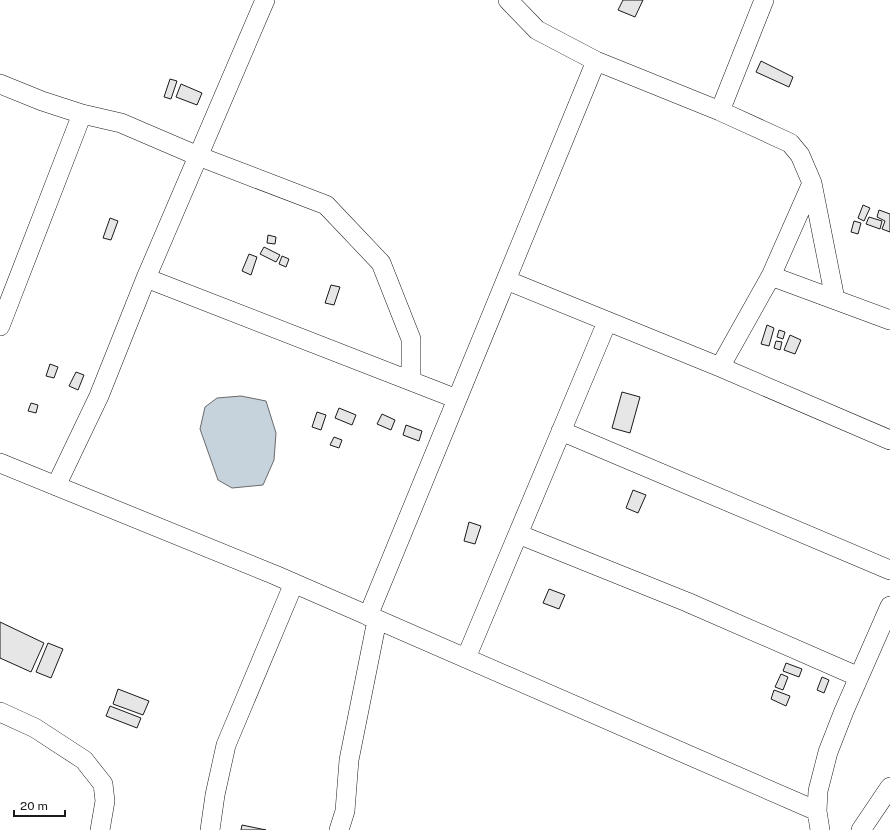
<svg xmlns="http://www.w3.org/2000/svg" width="890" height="830" font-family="'Public Sans',sans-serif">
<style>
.water{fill:#c6d2dc;stroke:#6a6a6a}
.building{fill:#e6e6e6;stroke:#1a1a1a}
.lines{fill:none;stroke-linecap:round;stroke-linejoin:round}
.minor-casing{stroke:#1a1a1a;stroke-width:20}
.minor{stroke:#fff;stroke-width:19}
</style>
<rect width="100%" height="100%" fill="#fff"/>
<path class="water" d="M241,396L266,401L276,433L274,460L263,485L232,488L218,480L200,429L205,407L217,398Z"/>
<path class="building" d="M623,0H643L635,17L618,10Z
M761,61L793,77L789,87L756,72Z
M170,79L177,81L171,99L164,97Z
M181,84L202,93L197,105L176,97Z
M863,205L870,208L864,221L858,218Z
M879,210L890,214V232L882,229L885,221L877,217Z
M869,217L882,221L880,229L866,224Z
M110,218L118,221L111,240L103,238Z
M854,221L861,223L858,234L851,232Z
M268,235L276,237L275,244L267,243Z
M264,247L280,255L276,262L260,254Z
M249,254L257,257L251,275L242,271Z
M282,256L289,259L286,267L279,264Z
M331,285L340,287L334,305L325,303Z
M767,325L774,328L769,346L761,344Z
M779,330L785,332L783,339L777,337Z
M790,335L801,340L795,354L784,350Z
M776,341L782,342L780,350L774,348Z
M50,364L58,367L54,378L46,376Z
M76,372L84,375L78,390L69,386Z
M622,392L640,397L630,433L612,428Z
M31,403L38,405L36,413L28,411Z
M339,408L356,415L352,425L335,418Z
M317,412L326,415L321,430L312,427Z
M382,414L395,420L391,430L377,424Z
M406,425L422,431L419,441L403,435Z
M334,437L342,440L339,448L330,445Z
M633,490L646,495L638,513L626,508Z
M469,522L481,526L475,544L464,541Z
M549,589L565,595L559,609L543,603Z
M0,622L44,643L31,672L0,658Z
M48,643L63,649L51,678L36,672Z
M786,663L802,669L799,677L783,671Z
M781,674L788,677L783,690L775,687Z
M822,677L829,680L824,693L817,690Z
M118,689L149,701L143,715L113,704Z
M774,690L790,696L786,706L771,699Z
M110,706L141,718L137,728L106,716Z
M242,825L266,830H241Z"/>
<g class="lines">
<defs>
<path id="minor" d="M508,0L537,30L596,61L720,111L790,143L800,155L812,183L771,276L720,367
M0,84L42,101L82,114L121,123L198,156L326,205L381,263L411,339V381
M720,111L764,0
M812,183L835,299
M771,276L890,320
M146,278L457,399
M506,280L720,367L890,440
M0,326L82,114
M561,431L890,570
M0,463L275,575L817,811
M56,486L99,396L146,278L265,0
M518,534L687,602L859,677
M368,616L596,61
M466,658L607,322
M0,712L35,728L84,760L103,784L105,801L100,830
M210,830L215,795L226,745L294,583
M339,830L345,811L349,760L377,620
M820,830L817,811L818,791L828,752L844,711L890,606
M861,830L890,787"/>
</defs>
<use href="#minor" class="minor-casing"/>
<use href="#minor" class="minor"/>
</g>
<path d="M14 810v6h51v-6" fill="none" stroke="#1a1a1a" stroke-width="2"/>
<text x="20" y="810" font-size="12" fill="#1a1a1a" stroke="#ffffff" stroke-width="3" paint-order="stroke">20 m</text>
</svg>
